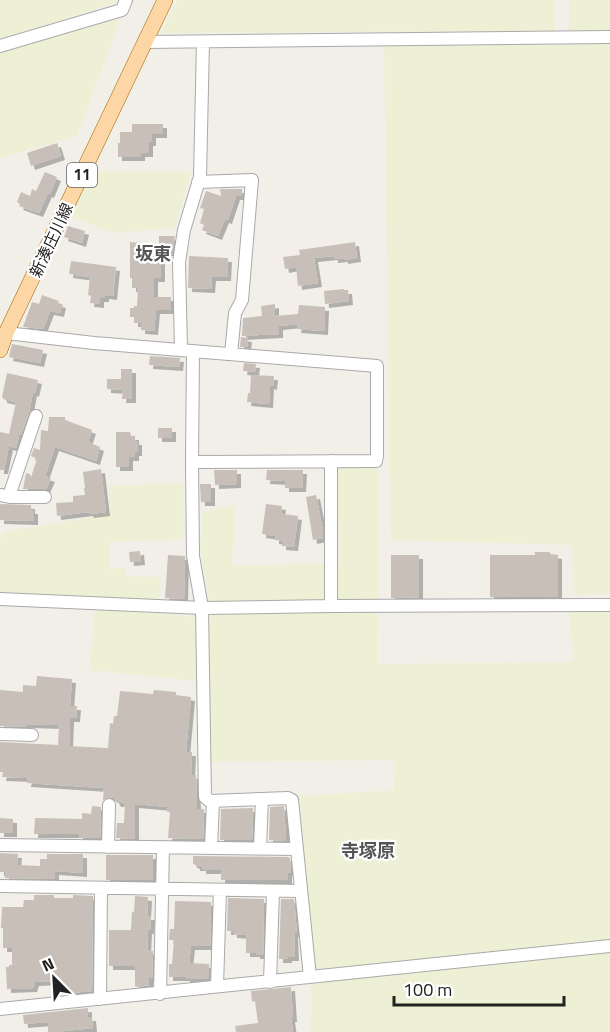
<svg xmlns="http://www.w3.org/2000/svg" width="610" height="1032" font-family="'Titillium Web','Noto Sans JP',sans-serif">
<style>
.farmland{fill:#eef0d5}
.building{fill:#c7bfb8;filter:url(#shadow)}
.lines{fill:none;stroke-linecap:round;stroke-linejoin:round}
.minor-casing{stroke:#a9a9a9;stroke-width:14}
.major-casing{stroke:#a06b00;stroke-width:16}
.minor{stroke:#fff;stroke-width:12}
.major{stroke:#fcd6a4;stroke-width:15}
.labels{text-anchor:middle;stroke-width:4.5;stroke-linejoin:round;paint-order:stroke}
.shield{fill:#fff;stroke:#646464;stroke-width:1.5}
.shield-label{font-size:15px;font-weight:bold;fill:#222}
.street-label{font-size:16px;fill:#222;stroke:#fff}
.neighbourhood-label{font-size:18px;font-weight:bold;fill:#555;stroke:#fff}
</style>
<defs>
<filter id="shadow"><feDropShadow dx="4" dy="4" stdDeviation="0" flood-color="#0004"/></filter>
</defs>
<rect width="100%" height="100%" fill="#f2efe9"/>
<path class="farmland" d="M0,0H117L116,3L0,39Z
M178,0H554L555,31L161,33Z
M569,0H610V594L573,595L572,545L391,540L384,46L569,45Z
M123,13L77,136L0,158V51Z
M93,171L191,172L175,228L114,233L69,217Z
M378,466L377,664L574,662L569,611L610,610V1032H310L312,995L300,796L394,790L396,760L211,762L207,682L90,670L95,609L212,618L200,549L203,511L235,506L232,566L339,563L337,467Z
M183,483L184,539L109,542V569L125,567V576L161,577L159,601L0,593V541L3,532L110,514L109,486Z"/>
<path class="building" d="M132,124H163V134H152V142H149V153H141V157H118V143H120V132H132Z
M57,143L61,156L31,166L27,153Z
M45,172L57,177L50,194L48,193L39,213L19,206L20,204L17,202L21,192L30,196L32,189L36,191Z
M220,189H242V196H236L228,220L225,219L218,236L202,230L204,225L200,223L204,209L200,208L206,191L221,196Z
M68,226L85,231L82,243L64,237Z
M159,236H175L172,252H161V278H154V297H171V310H156L154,331L141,330V323H134V317H130V308H134V306H137L138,288H132V278H130V242L142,243V250L159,252Z
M355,242L357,258L344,260V258L334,259V256L314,258L318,283L298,286L296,267L285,269L283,257L300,255L299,250Z
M189,256L228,258L227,277H212L211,289L188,288Z
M71,261L116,267L113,296L105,295V298H100V304L90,303L91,296L88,295L90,277L69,274Z
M344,289V290H348L349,301L325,304L324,291Z
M42,295L59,301L58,303L62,304L60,313L50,311L43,329L23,327L32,302L39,304Z
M275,304V316L298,314L299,305L325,307L324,331L297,329L298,324L279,326V334L242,336L243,318L262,316L261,306Z
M241,337L248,338L247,347H240Z
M12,344L43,350L40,363L9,357Z
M150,356L180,358L179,367L149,365Z
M244,363L256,364L255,372L243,371Z
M121,369H132V399H122L123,390L107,389V379H121Z
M7,373L38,380L35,393L33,392L29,413L21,435H19L16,448L9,446L4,470H0V432L9,434L16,402L3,399V397H2Z
M251,375L274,376L273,386L270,385L269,404L247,402L248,393H250Z
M49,417H65V420L92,430L88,442L100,447L96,461L55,447L45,476L51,478L46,489H23L26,473L30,474L31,477L37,459L31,456L34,448L40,450L41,430L48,431Z
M158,428H172V438H158Z
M116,432H130L131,436H135V441H138V452H135V457H129V467H116Z
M101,469L106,512L90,514L89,512L57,516L56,503L73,502V496L85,495L84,488H85L83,472Z
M214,470H237V484L215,485Z
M267,470H303L302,488H285V481L266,480Z
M200,484H211V502H201Z
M316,495L323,531V538L313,540L306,497Z
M0,504L31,505V510H34V521L0,520Z
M266,504L282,506L281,513L283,514L298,516L294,547L282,546V541L275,540V536L262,534Z
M140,551L141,561L130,562L129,552Z
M535,552H550V554L558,555V597H490V555H535Z
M168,555L185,556L184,599L165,598Z
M391,555H419V597L391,598Z
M37,676L72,679L70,706H77L76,718H70L69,746L108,748L110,723L113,724L114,716H117L120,691L153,694L154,690L176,692V695L191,697L186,752H192L191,775H196L197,809H204L203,839L168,838L170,812H167L168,807L135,804V839L116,838L117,823H124L125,803H117L114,798L110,797L103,800L104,788L27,783L28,778L2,777L3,772H0V742L58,745L59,725L27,724V727L0,726V690L23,692V685L36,686Z
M92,806L101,807L100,838H79V834H34L35,818L82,819V813L91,814Z
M284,806L286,841L269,840L270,807Z
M253,808L252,840H220L221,809Z
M0,818L13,819V833H0Z
M0,853L18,854L17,865L40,866V859H47V854H83V873L55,871V879L5,878V872H0Z
M106,855H153V880H106Z
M193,856L287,857L290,858L291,873L288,872V880H221V870H202V867H196V865L193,864Z
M34,895H54V898H73V895L93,896L92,991L70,993V988L55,989V981L35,982L33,988L7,989L6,967H9V965H12V948H3V928H1L2,907H23L24,900H34Z
M135,896L148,897L147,916H151L150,930H148L147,950L153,951L152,978H149V985L138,987L135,986V966H109V930H131L132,912H134Z
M228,898L264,899L263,955H256V953H246V935L233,934V931H227Z
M281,899H294L297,933H294L295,957H288V959H279Z
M175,901L211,902L210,946H191L189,963L209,964V979H186V977H169V964H172L174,940H169L170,929H174Z
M291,987L293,1018H291L293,1032H236L235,1026L258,1023L255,1001L252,1002L251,991Z
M88,1008V1017H92L93,1028L64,1031V1032H48V1022L24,1024L23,1015Z"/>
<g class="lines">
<defs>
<path id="minor" d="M145,42L610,37
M0,46L122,10L126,0
M198,182L252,180L242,300L235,313L231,354
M6,333L94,343L377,366V456L376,461L192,462
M181,350L179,262L184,230L200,177L203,42
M193,352L192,462L193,556L202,608L205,797L210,801L288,798L292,800L310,977
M331,461V606
M0,495L11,497H45
M9,496L36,416
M0,599L202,608L331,606L610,605
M0,734L32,735
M0,845L297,849
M108,847L109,805
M211,848L213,801
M260,848L262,799
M0,886L301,891
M270,982L273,891
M217,986L220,890
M160,994L163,847
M100,999L101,888
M0,1009L610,946"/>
<path id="major" d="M0,350L6,333L165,0"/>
</defs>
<use href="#minor" class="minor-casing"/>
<use href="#major" class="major-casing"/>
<use href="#minor" class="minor"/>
<use href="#major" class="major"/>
</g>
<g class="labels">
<rect class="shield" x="67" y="163" width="30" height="24" rx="4.5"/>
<g class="shield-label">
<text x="82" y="180">11</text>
</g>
<g class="street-label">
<text transform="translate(51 240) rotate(-65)" y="6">新湊庄川線</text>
</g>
<g class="neighbourhood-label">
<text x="153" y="260">坂東</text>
<text x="368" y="857">寺塚原</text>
</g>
</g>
<g transform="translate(54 978) rotate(336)" stroke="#ffffff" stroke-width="4.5" paint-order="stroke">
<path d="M0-4.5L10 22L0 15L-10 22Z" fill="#222222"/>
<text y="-9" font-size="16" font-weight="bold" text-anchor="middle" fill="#222222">N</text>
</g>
<path d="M394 996v9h170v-9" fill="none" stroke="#222222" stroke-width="3"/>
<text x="403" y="996" font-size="18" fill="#222222" stroke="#ffffff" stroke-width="4.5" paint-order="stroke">100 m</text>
</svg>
